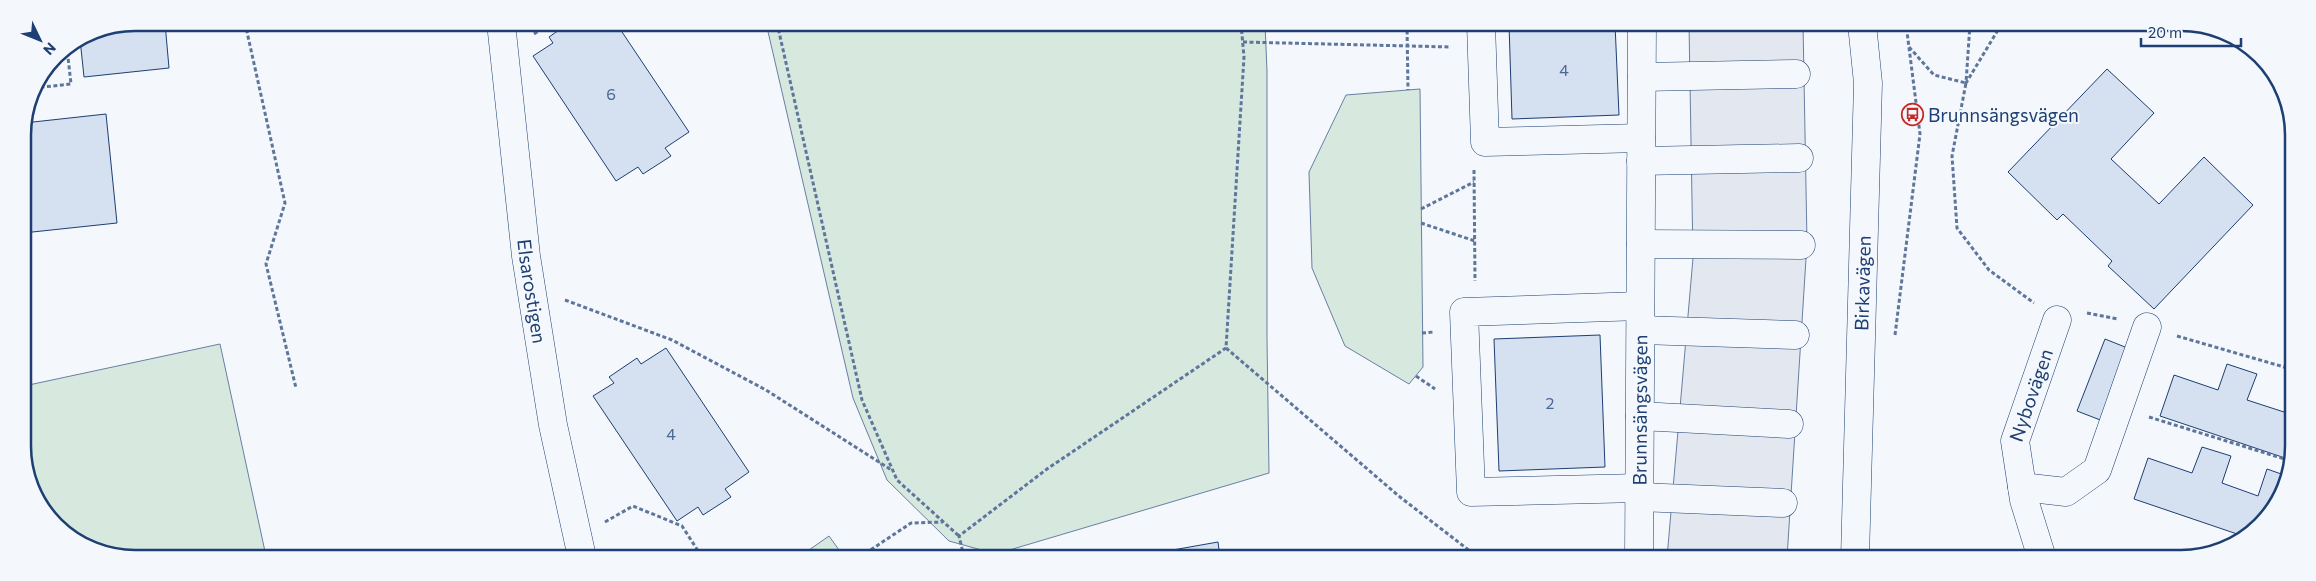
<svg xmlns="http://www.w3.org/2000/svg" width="2316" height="581" font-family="Commissioner,sans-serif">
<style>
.green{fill:#d7e8df;stroke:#687fa3}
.parking{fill:#e3e8f0;stroke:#687fa3}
.building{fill:#d5e0f0;stroke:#1d3f73}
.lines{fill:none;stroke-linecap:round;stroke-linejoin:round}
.minor-casing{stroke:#1d3f73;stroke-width:29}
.path{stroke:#5e769c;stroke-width:3;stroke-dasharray:4 2.5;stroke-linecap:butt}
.minor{stroke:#f4f7fb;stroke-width:28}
.labels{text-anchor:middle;stroke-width:4;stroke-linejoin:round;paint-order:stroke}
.number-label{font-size:16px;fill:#4b6792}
.poi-label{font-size:19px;fill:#1d3f73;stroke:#f4f7fb;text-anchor:start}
.street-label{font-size:19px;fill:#1d3f73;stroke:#f4f7fb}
.rim{fill:none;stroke:#1d3f73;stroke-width:2.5}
</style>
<rect width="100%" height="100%" fill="#f4f7fb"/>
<path class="green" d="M766,23L1265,24L1267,71V339L1269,473L996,554L949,541L887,480L853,398Z
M1420,89L1423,367L1409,384L1345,346L1312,268L1309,172L1346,95Z
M220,344L266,556H113L56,526L25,468L24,386Z
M829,536L844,557H799Z"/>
<path class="parking" d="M1689,24H1803L1807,243L1787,558H1667L1693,258Z"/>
<path class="building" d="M135,22L165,23L169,68L84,77L80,39L92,31Z
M569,23H616L689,132L665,148L671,156L643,174L638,167L616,181L533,56L553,43L549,37Z
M1509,24H1615L1619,115L1512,119Z
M2107,69L2154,113L2111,159L2159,204L2204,157L2253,205L2154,309L2108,266L2112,261L2063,214L2057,220L2008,172Z
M106,114L117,223L23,233L24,123Z
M1600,335L1605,467L1499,471L1494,339Z
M2105,339L2135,351L2108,423L2077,411Z
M666,348L749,472L725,489L731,497L703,515L698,507L677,521L593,396L614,383L609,377L637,358L641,364Z
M2227,364L2257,374L2247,400L2284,412L2291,392V460L2160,416L2174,375L2218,390Z
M2202,447L2231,456L2222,483L2258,496L2267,469L2287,476L2255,531L2243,536L2134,499L2148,458L2192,473Z
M1218,542L1220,557H1133Z"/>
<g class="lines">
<defs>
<g id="minor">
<path id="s1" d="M501,23L526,256L553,425L582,557"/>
<path d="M1481,24L1485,142L1641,138"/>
<path d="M1642,77L1796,74"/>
<path d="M1641,161L1799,158"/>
<path d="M1641,244L1801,245"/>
<path d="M1641,330L1795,335"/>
<path d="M1640,416L1789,424"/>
<path d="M2022,487L2066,492L2097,470L2147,327"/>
<path d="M1640,488L1471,492L1464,312L1640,306"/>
<path d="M1639,497L1783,503"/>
<path id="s2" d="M1639,558L1642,24"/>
<path id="s3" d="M1855,558L1868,83L1862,24"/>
<path id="s4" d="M2042,558L2024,500L2015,441L2057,320"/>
</g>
</defs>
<use href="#minor" class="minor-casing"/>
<path class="path" d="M245,23L285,203L266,264L296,388
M777,23L862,400L897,480L959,536
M1407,24L1408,90
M1970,24L1966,83L2001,25
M534,34L550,23
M1243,42L1451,47
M1909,47L1934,75L1966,83L1952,156L1957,228L1989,270L2034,303
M34,88L71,84L67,48
M1474,170L1475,281
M1421,209L1474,182
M1421,223L1475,241
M565,300L672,340L766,390L893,471
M2087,313L2118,319
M1422,333L1434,332
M1895,335L1920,134L1906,24
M2177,336L2291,369
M1226,348L1400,497L1479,558
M1416,376L1435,389
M2149,417L2291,461
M605,522L633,506L682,526L702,557
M860,557L911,523L943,522
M964,557L959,536L1047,469L1226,348L1244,57L1241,24"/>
<use href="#minor" class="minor"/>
</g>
<defs>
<symbol id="bus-ring" viewBox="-11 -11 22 22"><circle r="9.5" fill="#f4f7fb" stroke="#c62828" stroke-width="1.5"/><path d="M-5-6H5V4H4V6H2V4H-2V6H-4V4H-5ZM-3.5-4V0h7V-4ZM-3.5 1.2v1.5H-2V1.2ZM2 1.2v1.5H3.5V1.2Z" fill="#c62828"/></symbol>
</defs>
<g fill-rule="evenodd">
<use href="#bus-ring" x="1900" y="102" width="25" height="25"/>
</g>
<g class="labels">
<g class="number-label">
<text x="1564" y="76">4</text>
<text x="611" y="100">6</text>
<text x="1550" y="409">2</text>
<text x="671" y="440">4</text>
</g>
<g class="poi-label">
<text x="1928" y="122">Brunnsängsvägen</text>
</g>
<g class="street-label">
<text dy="7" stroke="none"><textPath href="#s3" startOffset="275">Birkavägen</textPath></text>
<text dy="7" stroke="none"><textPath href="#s1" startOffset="270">Elsarostigen</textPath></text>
<text dy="7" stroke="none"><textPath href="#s4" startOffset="169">Nybovägen</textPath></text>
<text dy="7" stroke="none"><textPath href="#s2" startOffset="148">Brunnsängsvägen</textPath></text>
</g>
</g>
<path d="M0 0H2316V581H0ZM135 31H2181A104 104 0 0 1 2285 135V446A104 104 0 0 1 2181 550H135A104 104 0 0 1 31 446V135A104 104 0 0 1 135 31Z" fill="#f4f7fb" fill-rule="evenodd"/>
<path class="rim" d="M135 31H2181A104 104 0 0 1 2285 135V446A104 104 0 0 1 2181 550H135A104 104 0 0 1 31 446V135A104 104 0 0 1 135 31Z"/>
<g transform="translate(40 40) rotate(133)" stroke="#f4f7fb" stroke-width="4" paint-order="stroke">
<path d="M0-4L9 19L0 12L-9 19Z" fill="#1d3f73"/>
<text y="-8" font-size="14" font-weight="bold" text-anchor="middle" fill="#1d3f73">N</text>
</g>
<path d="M2141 38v8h100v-8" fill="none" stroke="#1d3f73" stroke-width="2.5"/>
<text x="2148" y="38" font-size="15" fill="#1d3f73" stroke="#f4f7fb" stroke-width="4" paint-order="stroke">20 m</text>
</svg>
